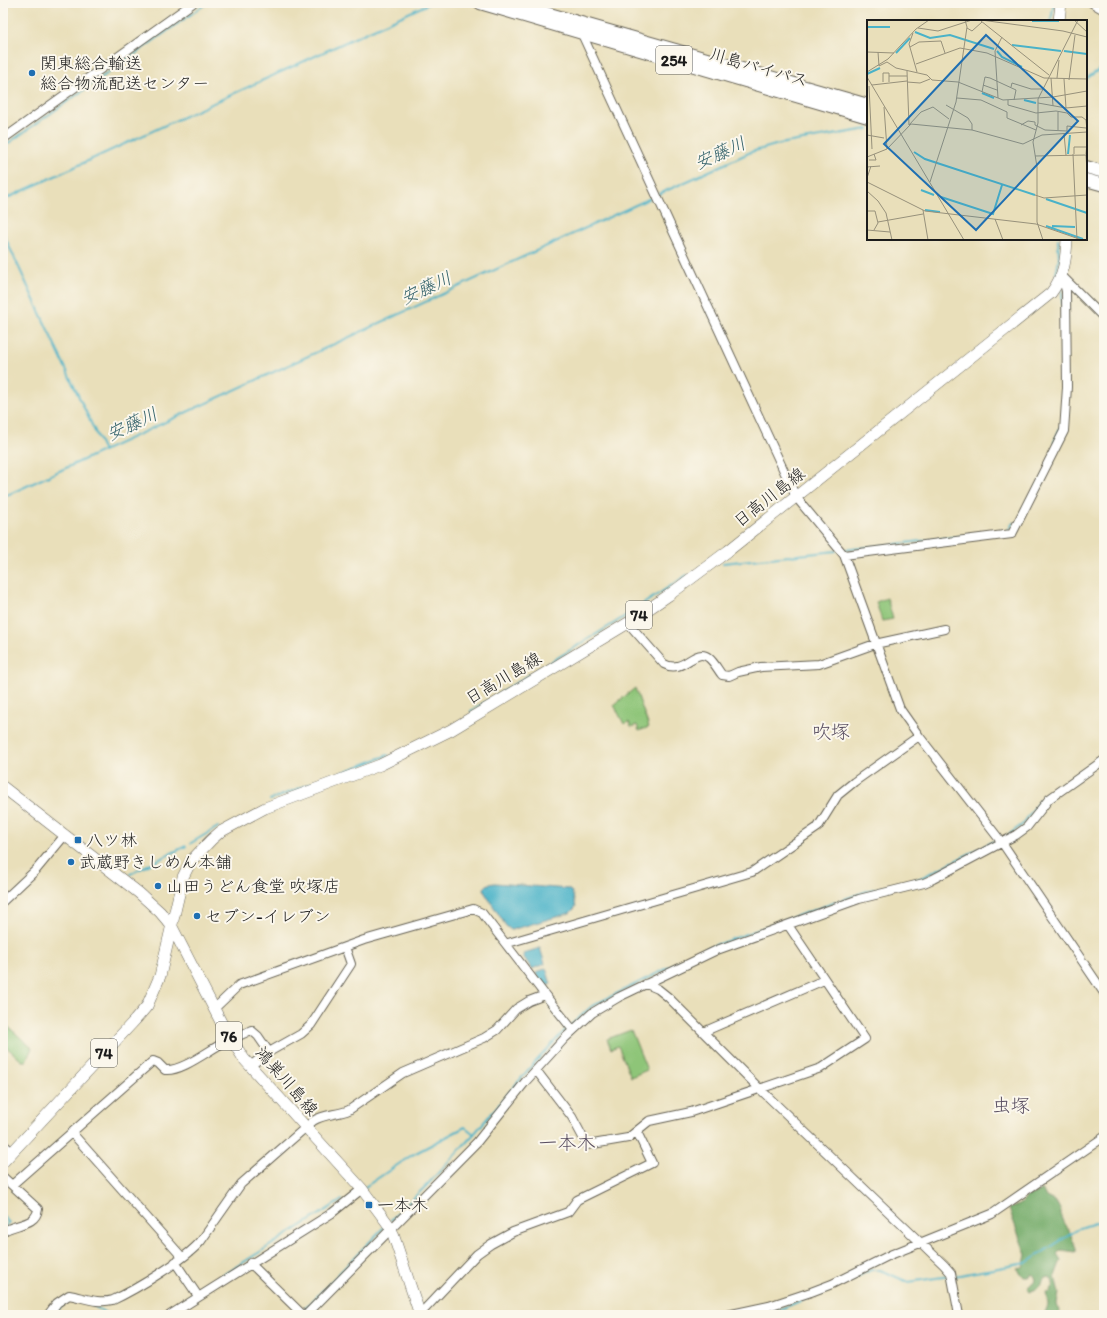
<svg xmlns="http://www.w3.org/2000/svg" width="1107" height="1318" font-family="Itim,'Klee One',sans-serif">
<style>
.green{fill:#8ec578;stroke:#55704a}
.forest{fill:#72aa68;stroke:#476342}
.water{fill:#4ab2c8;stroke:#336772}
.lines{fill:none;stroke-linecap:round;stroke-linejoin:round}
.stream{stroke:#4ab2c8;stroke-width:2}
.minor-casing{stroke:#646053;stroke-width:10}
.major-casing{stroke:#646053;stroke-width:12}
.highway-casing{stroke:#646053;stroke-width:14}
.minor{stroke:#fff;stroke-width:8}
.major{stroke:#fff;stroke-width:11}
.highway{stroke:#fff;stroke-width:12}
.poi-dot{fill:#1f6fb2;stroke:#fbf7ec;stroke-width:1.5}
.labels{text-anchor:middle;stroke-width:4;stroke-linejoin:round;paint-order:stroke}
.shield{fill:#fbf7ec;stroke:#5f5e5a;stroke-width:1}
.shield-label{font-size:16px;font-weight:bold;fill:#1c1c1c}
.poi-label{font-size:17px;fill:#1c1c1c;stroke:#fbf7ec;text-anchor:start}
.street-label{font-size:17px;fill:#1c1c1c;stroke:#fbf7ec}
.water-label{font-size:18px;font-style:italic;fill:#316069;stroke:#fbf7ec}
.quarter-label{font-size:19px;fill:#594e61;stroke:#fbf7ec}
.inset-river{fill:none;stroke:#4ab2c8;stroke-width:2}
.inset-road{fill:none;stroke:#97917b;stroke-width:1}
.view{fill:#1f6fb2;fill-opacity:0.15;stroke:#1f6fb2;stroke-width:2}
.inset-edge{fill:none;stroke:#1c1c1c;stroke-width:2}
</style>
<rect width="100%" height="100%" fill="#fbf7ec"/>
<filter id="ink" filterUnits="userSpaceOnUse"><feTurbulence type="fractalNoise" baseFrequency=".025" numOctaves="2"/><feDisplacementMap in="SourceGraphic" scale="8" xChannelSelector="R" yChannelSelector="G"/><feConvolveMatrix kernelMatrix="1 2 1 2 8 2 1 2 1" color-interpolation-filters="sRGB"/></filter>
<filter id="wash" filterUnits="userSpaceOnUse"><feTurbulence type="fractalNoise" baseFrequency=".012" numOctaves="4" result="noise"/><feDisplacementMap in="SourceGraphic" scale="16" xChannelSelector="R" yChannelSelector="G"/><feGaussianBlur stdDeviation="0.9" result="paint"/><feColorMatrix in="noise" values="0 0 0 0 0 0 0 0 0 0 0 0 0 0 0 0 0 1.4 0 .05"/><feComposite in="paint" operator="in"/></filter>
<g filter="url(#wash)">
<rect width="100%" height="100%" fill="#e9dfba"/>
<path class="green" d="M887,598L893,619L882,621L876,602Z
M635,688L649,727L639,731L637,725L631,727L629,722L624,724L614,705Z
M3,1022L32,1048L26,1061H22L3,1044Z
M631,1030L647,1070L631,1077L618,1046L611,1049L607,1039Z"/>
<path class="forest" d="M1042,1189L1046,1197L1056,1202L1061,1211V1217L1064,1224L1068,1228L1076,1248V1252L1061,1250L1057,1254L1061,1260L1055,1276L1059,1293L1057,1304L1060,1315H1044L1048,1305L1046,1293L1050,1292C1050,1285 1057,1287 1050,1277L1045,1278C1041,1284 1039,1290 1030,1291L1027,1288L1036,1279L1033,1274L1029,1277H1024L1017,1268L1023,1267L1026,1255L1009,1209L1021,1203L1027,1196L1039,1192Z"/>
<path class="water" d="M495,883L568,889L572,892L576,907L570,913L511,930L506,926L485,893L484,888L488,884Z
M540,948L545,964L532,969L523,956L524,953Z
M546,968L551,984L545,987L536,975V973Z"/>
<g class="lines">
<path class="stream" d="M1051,21L1054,3
M1086,79L1104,66
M3,147L207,3
M659,194L751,152L779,144L868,129
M3,200L428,4
M3,233L104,451
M1056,275L1059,258L1058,239
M1060,287L1062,293L1063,364
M1054,443L1061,426
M3,497L655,196
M1008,531L1013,523
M843,550L974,535
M723,563L836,551
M471,711L616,622L687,575
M1094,762L1104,755
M321,781L388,755
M270,800L313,783
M1007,836L1023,824L1039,801L1091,764
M191,843L218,827
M130,874L186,846
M571,1025L592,1006L710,947L870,890L899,885L921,878L997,840
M365,1187L412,1155L465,1127L474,1134
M3,1216L9,1223L4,1227
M391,1220L427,1185L474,1134L529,1069L568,1027
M954,1276L1026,1263L1080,1228L1104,1220
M843,1283L871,1270H880L908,1282L950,1276
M198,1291L342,1200
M89,1303L109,1315
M302,1312L385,1226
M53,1315L65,1302
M162,1315L195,1293
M747,1315L783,1308L827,1290"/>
</g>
</g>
<g filter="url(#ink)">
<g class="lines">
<defs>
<path id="minor" d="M1092,3L1104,10
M581,32L796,497L844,555L900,709L919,736L1003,844L1104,993
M3,139L193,3
M844,555L1012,534L1064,431L1067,387L1066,291L1062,276L1104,318
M628,623L664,664C684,675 695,646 709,658C714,662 718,670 722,675L729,676L738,672L761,667L819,664L875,644L944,629
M3,901L36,870L65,835
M505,943L545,995
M646,984L658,989L668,997L761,1090L944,1265L951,1273L959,1315
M214,1009L239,985L364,940L473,909L482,913L505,943H508L752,872L818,827L838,795L854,782L919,736
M703,1032L824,980
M250,1066L269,1052L301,1034L311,1025L351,964L345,947
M536,1070L572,1117L587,1145L628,1138L649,1121L691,1112L821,1068L865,1039L788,925
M72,1133L182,1257
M3,1144L12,1152
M3,1177L38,1209C36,1227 13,1223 3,1232
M12,1185L153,1061L158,1063L165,1070C182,1072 210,1049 225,1042C233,1038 242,1035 251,1030L258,1036L269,1052
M175,1262L198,1296
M250,1263L303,1315
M420,1314L477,1254L491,1244L513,1232L568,1212L577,1200L652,1163L637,1132
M48,1315L57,1303L69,1295C85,1298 98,1304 113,1300C135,1290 186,1259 201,1241L241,1184L313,1121C324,1114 337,1115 349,1110L403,1073L484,1038L497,1030L516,1009L529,1001L545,995L573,1030
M170,1315L332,1213L362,1189
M306,1315L477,1142L526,1081L565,1038L592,1013L619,997L717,950L859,899L924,883L933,879L1016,835L1027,827L1049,799L1104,760
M727,1315L769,1306L811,1292L832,1284L890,1255L992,1214L1104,1137"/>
<path id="major" d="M1059,21L1061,3
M3,787L139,893L160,912L171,925L224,1028L244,1059L362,1189L391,1228L420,1315
M3,1162L135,1020L147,1006L160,976L183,877L191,861L211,840L220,832L265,808L380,765L451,730L628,623L669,595L728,551L1051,293C1064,276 1066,260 1067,239"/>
<path id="highway" d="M480,3L868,117
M511,3L868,105
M1086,167L1104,172
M1086,180L1104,185"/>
</defs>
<use href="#minor" class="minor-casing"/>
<use href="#major" class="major-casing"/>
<use href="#highway" class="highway-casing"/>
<use href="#minor" class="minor"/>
<use href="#major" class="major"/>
<use href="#highway" class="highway"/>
</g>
</g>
<g class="poi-dot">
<circle cx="32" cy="73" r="4"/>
<rect x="74" y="836" width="8" height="8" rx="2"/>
<circle cx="71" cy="862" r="4"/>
<circle cx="158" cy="886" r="4"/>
<circle cx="197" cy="916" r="4"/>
<rect x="365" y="1201" width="8" height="8" rx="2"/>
</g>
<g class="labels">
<g class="shield">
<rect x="656" y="46" width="36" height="28" rx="3"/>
<rect x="626" y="601" width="26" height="28" rx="3"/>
<rect x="216" y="1022" width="26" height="28" rx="3"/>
<rect x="91" y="1039" width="26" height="28" rx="3"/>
</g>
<g class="shield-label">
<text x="674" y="66">254</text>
<text x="639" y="621">74</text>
<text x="229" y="1042">76</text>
<text x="104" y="1059">74</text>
</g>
<g class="poi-label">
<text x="40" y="69">関東総合輸送<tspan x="40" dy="20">総合物流配送センター</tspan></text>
<text x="86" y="846">八ツ林</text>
<text x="79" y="868">武蔵野きしめん本舗</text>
<text x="166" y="892">山田うどん食堂 吹塚店</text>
<text x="205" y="922">セブン-イレブン</text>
<text x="377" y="1211">一本木</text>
</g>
<g class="street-label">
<text transform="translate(759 67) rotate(16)" y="6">川島バイパス</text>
<text transform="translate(769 497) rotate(-38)" y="6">日高川島線</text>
<text transform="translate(503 678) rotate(-31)" y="6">日高川島線</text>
<text transform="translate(287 1081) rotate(49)" y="6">鴻巣川島線</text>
</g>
<g class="water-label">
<text transform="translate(720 153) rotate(-24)" y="6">安藤川</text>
<text transform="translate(426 288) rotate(-25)" y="6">安藤川</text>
<text transform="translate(132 424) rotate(-25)" y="6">安藤川</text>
</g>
<g class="quarter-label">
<text x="831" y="738">吹塚</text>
<text x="1011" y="1112">虫塚</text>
<text x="567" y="1149">一本木</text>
</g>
</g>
<g transform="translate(867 20)">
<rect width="220" height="220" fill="#e9dfba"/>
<path class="inset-river" d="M165,1H192M0,7H23M48,12L63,18L83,15L127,29M145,25L194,31M130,31L135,37L155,47M197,31L220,34M29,33L43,18M0,54L13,48M115,73L127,78M157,80L169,83M47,132L58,139L168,175M201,134L203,115M54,170L67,175M74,177L126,194L135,165M179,179L220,193M58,190L73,192M179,206L216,219M185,206L208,207"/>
<path class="inset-road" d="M114,0L196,11L220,17M159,0H193M207,0L220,12M114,1L182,55M51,8L71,11L105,0M100,8L105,11L115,2M46,13L42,24L50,52M43,27L52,22L74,21L78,33M0,32L27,33M11,32L12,46L20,42L29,48L60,55L65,60L91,62L136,80L186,77L220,71M49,44L93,28L120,33L177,58L220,59M40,51L42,105L54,92L66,87L82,99M0,52L21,39L49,9L62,0M22,56H40M0,57L97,220M184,58L186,86M190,58L192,40M197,59L199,88M202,60L208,15M16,62V53H22V62M40,62L53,63L63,59M5,65L40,61M116,65L130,70M2,66L5,129M144,67L145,63L164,69H176M115,72L118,57L123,58L149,70L147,80M90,78L114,80L140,92V98L169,110M131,78L128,31L135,17M141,80V85L169,93L189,91L200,93L204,97H215L219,100L220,111M171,83L199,88L220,86M79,85L101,98L105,104V110M17,87L20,129M168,102V105L178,110L200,111M154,105L161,101L168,102M191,110V92M200,111V106L219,108M197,114L199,135M0,115L17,118M206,134L210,220M207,134V127H219M219,134L220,122M219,135L220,151M168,136L220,135M0,137L20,129L44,104L105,110L156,124L175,115L220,112M2,140H9L7,134M0,147L13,146M0,158L4,146M0,162L58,191L169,204L215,220M63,162L89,82L100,7L98,0M0,171L11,181L19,193L25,220M168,175L177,178L220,175M56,190L61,220M0,191H8L11,203L7,210M128,199L136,220M11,202L56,194M0,210L23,212M176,220L170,202V147L166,122L171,103V79L211,0"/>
<path class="view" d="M119,15L211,101L109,210L17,124Z"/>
<rect width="220" height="220" class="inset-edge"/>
</g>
<rect width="1107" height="1318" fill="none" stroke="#fbf7ec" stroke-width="16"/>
</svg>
